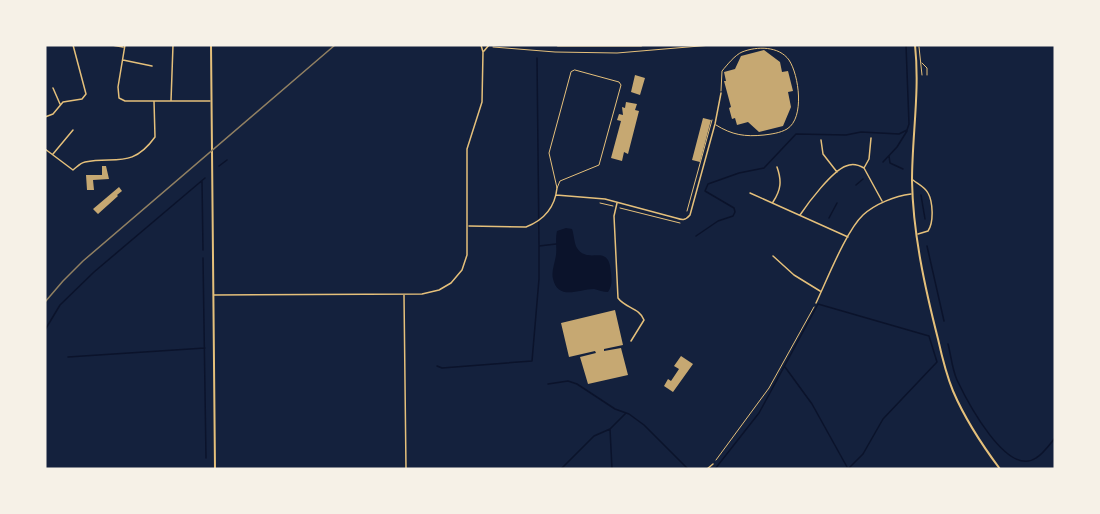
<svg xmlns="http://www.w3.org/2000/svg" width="1100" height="514" font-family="'Sofia Sans Condensed',sans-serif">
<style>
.water{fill:#0b132b}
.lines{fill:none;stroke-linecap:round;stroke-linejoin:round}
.stream{stroke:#0b132b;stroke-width:1.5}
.building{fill:#c6a872}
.path{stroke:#e5c07b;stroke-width:1}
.service{stroke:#e5c07b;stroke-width:1}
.minor{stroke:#e5c07b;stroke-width:1.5}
.tertiary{stroke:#e5c07b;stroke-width:2}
.primary{stroke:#e5c07b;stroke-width:3}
.rail{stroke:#918062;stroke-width:1.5}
</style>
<rect width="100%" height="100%" fill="#14213d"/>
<path class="water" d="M566,228L572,229C574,234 574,243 577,248C589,266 609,241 611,273C612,281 612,286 608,292C603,292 599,290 594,289C579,289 558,301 553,279C551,271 555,263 556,255C557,247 555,239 557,231Z"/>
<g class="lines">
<path class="stream" d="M537,58L539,245
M889,156L890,163L903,169
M883,162L897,147L907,131
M219,166L227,160
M202,181L203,250
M856,185L863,179
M921,195L925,219
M829,218L837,203
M696,236L718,221L733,216L735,212L734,208L705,191L708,184L739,173L764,168L796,134L846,135L861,132L899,134L907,130L909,124L906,45
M927,246L944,321
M203,258L206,458
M45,330L60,305L94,272L205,178
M948,344C951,355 952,369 957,380C967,401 1007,478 1036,458C1043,454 1050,444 1055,438
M68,357L205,348
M437,366L442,368L532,361L539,279V246L556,244
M785,367L812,404L847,467
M548,384L568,381L577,384L615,409L629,414L644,425L688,469
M561,469L594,436L610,429
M612,469L610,429L626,413
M715,469L759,413L818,304L929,336L937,362L883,419L863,454L848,469"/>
</g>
<path class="building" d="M764,50L780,62L782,72L788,71L793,91L788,92L791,107L783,126L759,132L748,122L737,125L735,118L732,119L729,108L731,107L724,81H726L724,72L735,69L741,56Z
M635,75L645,78L640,95L631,92Z
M626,102L637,104L635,110L639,111L628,154L624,152L622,161L611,158L621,121L617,120L619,114L623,115L622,107L625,108Z
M703,118L711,120L700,162L692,160Z
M102,166H106L109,179L93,180L94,190H87L86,175H102Z
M119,187L122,191L117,195L118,196L98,214L93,209Z
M615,310L623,345L604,349V351L621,348L628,375L588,384L580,357L596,353L595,351L569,357L561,323Z
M681,356L693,364L673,392L664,386L668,379L671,381L679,369L674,366Z"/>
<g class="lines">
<path class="path" d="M493,47L555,52L617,53L712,45
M919,47L922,75
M922,63L927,68V75
M600,203L613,206
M620,208L680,223
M687,211L712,120
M716,460L769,388L814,307"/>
<path class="service" d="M575,70L619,82L621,85L599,165L560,181L557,188L549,153L571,72Z
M716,125C732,135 745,137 764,135C772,134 780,133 787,129C805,118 799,75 789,60C779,46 757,46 742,52C735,55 727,65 722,71L721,91"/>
<path class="minor" d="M112,45L123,47
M125,45L118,87L119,98L125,101H210
M484,51L489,45
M123,60L152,66
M53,88L60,104
M171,101L173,45
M45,117L53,114L63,102L82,99L86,94L73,45
M821,140L823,154L837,172
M45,149L73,170C77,167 80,163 85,162C115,156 132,169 155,137L154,101
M53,154L73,130
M864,168L869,159L871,138
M913,180C918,184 925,187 928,193C933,202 934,222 928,231L918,234
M750,193L848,237
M556,195L605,199L676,218C682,220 685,221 690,215L715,124L721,93
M773,202C781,190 782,181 777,167
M617,203L614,216L618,298C625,308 640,308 644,320L631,341
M800,215C808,203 832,171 846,166C852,163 859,165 864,168L882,201
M469,226L526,227C544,220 555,207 557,188
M773,256L794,275L820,291
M214,295L422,294L439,290L451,283L462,270L467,255V149L482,102L483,52L481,45
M404,295L406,469
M816,303C827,280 846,231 863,215C875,204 895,196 911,194
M707,469L713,464"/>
<path class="tertiary" d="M211,45L215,469
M915,45C920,91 912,136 912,181C913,234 925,288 938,339C942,357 946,374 953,391C965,419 982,445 1000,469"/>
<path class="primary" d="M558,45H641"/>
<path class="rail" d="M45,302L63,281L83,261L335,45"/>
</g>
<rect width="1100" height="514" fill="none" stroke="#f6f1e7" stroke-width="93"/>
</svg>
